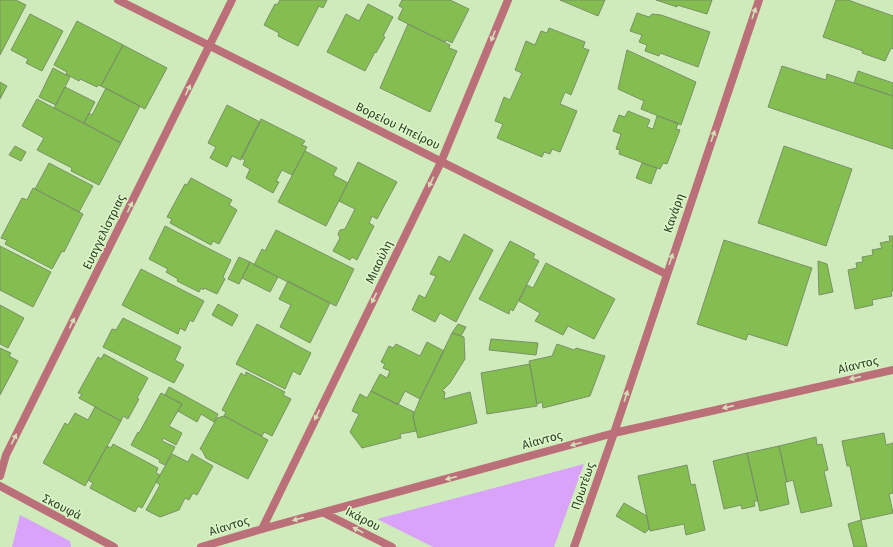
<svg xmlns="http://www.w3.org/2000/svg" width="893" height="547" font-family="'Fira Sans',sans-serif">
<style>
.green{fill:#daa3fa}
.building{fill:#84bd50;stroke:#799266}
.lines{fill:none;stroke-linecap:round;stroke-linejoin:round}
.minor{stroke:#bb7079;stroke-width:8}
.oneway{fill:#d5deb8}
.labels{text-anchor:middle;stroke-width:3;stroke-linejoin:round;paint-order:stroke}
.street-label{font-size:12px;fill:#323d2a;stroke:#dcf9c8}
</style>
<rect width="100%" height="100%" fill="#cfebbb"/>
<path class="green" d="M584,464L554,547H433L377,519Z
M20,515L70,541L71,547H12Z"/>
<path class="building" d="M0,0H16L26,5L0,55Z
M280,0H327L323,8L319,6L298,46L278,36L279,33L264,25L275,4L277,5Z
M402,0H450L469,9L452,43L446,40L445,42L398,19L403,8L399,6Z
M560,0H605L598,16Z
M656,0H712L707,14L677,5V7Z
M836,0H848L893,16V49L891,48L885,61L862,53L863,51L823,37Z
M368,4L393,17L383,36L385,37L376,53L375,52L365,71L327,52L346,14L359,21Z
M637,13L649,17L652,14L661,15L710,32L698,67L660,53L659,56L645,51L647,45L639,42L642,35L630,31Z
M30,14L63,31L42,71L26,63L28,59L11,50Z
M77,21L123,45L101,86L98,85L97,87L80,79L79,81L66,74L67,72L54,65Z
M408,24L450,45L449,48L457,51L430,112L380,88Z
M549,28L585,42L583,48L589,50L571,95L565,92L560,104L577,111L560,152L552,149L550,154L544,152L542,157L497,138L503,124L495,121L504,97L510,100L522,73L515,70L526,41L535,45L541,31L547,33Z
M123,45L167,68L145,109L101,86Z
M627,50L696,82L681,125L641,109L644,101L618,89Z
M782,66L826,80L827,74L893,96V149L768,107Z
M53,68L70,77L56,105L39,97Z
M858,71L893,83V96L854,83Z
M0,82L7,86L0,99Z
M65,87L95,102L84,123L54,108Z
M106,88L140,106L121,143L84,123L89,113L92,115Z
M37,99L121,143L99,185L71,171L72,168L37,150L44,138L22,126Z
M227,105L260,122L241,160L232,156L227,167L210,158L216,147L208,143Z
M628,111L650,120L647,127L653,129L657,116L678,123L676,129L680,130L667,164L663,163L660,169L619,154L620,150L616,149L621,134L613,131L619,115L625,117Z
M261,119L305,141L302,145L307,147L292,175L282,170L276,181L279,182L273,193L246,178L250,169L243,165L245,160L241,158Z
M15,146L26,152L21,161L9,155Z
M784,146L852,169L826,246L758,223Z
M305,151L337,168L333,175L348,183L326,226L278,202Z
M358,162L397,182L377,219L372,216L369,223L374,226L357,260L352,257L350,260L333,251L340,238L338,234L340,230L345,229L355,209L339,201Z
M49,163L93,186L79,212L35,189Z
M642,163L657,168L651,184L636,178Z
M191,178L232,200L229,205L237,210L219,244L213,241L211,245L170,223L172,219L167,217L185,184L187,185Z
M33,188L83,214L64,252L62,251L52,269L5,244L7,240L1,238L22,198L27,200Z
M165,226L231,260L223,277L225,279L217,294L204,288L203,290L201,288L199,292L177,281L178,279L166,272L168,269L149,259Z
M276,230L354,269L336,306L254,265L262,249L265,251Z
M464,234L493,250L456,322L440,313L435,322L412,310L419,295L425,298L436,276L430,274L439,256L450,262Z
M889,236H893V291H891L892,296L872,300L873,305L855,309L848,270L857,268L856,263L863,262L862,257L873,255L872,250L882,248L880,243L890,241Z
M724,240L812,268L787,346L748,334L746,340L697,324Z
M510,241L535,254L533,258L539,261L513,311L510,309L509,314L479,299Z
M0,246L51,272L33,307L0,290Z
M239,257L250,262L239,284L228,279Z
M818,261L827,264L833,292L819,295Z
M250,262L278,277L270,292L242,278Z
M546,263L615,299L594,339L568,326L563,335L535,321L540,313L519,301L527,285L533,288Z
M141,269L204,301L193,322L190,320L185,331L180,328L178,334L122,305Z
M288,281L330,303L310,343L280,327L291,305L279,299Z
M218,304L238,315L232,326L212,315Z
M0,305L24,318L8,348L0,344Z
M123,318L181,347L175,360L184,365L174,383L103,347L112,329L116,330Z
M257,324L311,353L300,375L293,371L285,389L236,364Z
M458,324L466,327L461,336L452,333Z
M452,333L464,337L465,359L450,383L442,391L445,392L444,399L470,392L477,423L418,438L413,416L420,399Z
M491,339L538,343L536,355L489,350Z
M427,342L444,351L420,399L405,391L398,405L371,391L380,374L387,378L390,371L383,368L385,364L381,362L389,346L393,348L396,344L420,356Z
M557,344L574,350L576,348L605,356L590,396L543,408L542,402L537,404L529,361L552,356Z
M0,348L11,353L9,356L18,361L0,395Z
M104,354L148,378L137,398L139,399L128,419L123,416L121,421L79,398L82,394L78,393L98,357L101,359Z
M530,364L537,406L487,414L481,373Z
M246,372L285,392L283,395L291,399L272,436L264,432L262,436L224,416L226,412L222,410L241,373L245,376Z
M169,387L218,414L214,422L201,414L197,422L178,411L182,404L165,395Z
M371,391L414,412L413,416L416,431L400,434L401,438L362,448L350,432L359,414L352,411L360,394L367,398Z
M161,393L182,404L169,426L182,433L176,445L163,438L162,441L175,447L165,465L159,462L160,460L131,445L138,432L139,433Z
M95,407L121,421L85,486L43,463L65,423L68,425L75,413L88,420Z
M224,416L268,440L248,479L206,458L202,450L200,449L217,418Z
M884,433L886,445L893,443V493L889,494L893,513L861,520L850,466H847L842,441Z
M816,437L817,445L822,444L828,470L824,471L832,506L801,513L793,480L787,482L779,446Z
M113,444L158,468L156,473L160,475L142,508L138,506L135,512L90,488L93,483L88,480L107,446L111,448Z
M779,446L787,482H785L789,504L760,511L747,453Z
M747,453L758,501H754L755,506L742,509L741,505L724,509L713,461Z
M172,454L188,462L192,454L213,466L197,495L193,493L189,500L185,498L179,510L160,517L146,510L160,485L156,482Z
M687,465L691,485L695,484L705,530L686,535L684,524L650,531L638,476Z
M624,503L647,516L649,529L645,533L616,516Z
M861,520L867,547H854L848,524Z"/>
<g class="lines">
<path class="minor" d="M118,0L666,274
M0,476L6,455L232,0
M0,486L114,547
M324,513L392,547
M262,529L441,162L508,0
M201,547L262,529L614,433L893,370
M574,547L614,433L759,0"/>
</g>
<defs><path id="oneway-solid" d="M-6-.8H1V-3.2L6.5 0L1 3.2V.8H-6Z"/></defs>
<g class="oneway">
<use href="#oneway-solid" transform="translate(754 13) rotate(-71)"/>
<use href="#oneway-solid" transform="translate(493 36) rotate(112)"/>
<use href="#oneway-solid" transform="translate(188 90) rotate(-64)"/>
<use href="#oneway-solid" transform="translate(713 136) rotate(-71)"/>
<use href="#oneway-solid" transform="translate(431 182) rotate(116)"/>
<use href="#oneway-solid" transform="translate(130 207) rotate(-64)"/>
<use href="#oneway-solid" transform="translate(671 259) rotate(-71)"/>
<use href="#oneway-solid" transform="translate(374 298) rotate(116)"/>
<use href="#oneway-solid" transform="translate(72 323) rotate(-64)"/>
<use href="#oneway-solid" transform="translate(855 378) rotate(167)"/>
<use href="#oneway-solid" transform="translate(626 396) rotate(-72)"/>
<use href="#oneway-solid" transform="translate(728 407) rotate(167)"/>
<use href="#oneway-solid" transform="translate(317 415) rotate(116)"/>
<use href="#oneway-solid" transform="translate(14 439) rotate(-64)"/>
<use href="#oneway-solid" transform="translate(576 444) rotate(165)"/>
<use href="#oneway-solid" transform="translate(451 478) rotate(165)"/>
<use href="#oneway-solid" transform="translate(298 519) rotate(165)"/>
<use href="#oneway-solid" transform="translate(358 530) rotate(-153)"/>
</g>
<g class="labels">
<g class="street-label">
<text transform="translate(398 126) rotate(26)" y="4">Βορείου Ηπείρου</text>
<text transform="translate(674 213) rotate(-71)" y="4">Κανάρη</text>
<text transform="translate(104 232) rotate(-64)" y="4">Ευαγγελίστριας</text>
<text transform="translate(379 262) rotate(-64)" y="4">Μιαούλη</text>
<text transform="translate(858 365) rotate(-13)" y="4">Αίαντος</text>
<text transform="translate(542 440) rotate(-15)" y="4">Αίαντος</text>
<text transform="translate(583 486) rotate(-71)" y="4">Πρωτέως</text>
<text transform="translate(62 507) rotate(27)" y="4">Σκουφά</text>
<text transform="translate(363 519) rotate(27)" y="4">Ικάρου</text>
<text transform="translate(229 526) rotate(-17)" y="4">Αίαντος</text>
</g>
</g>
</svg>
